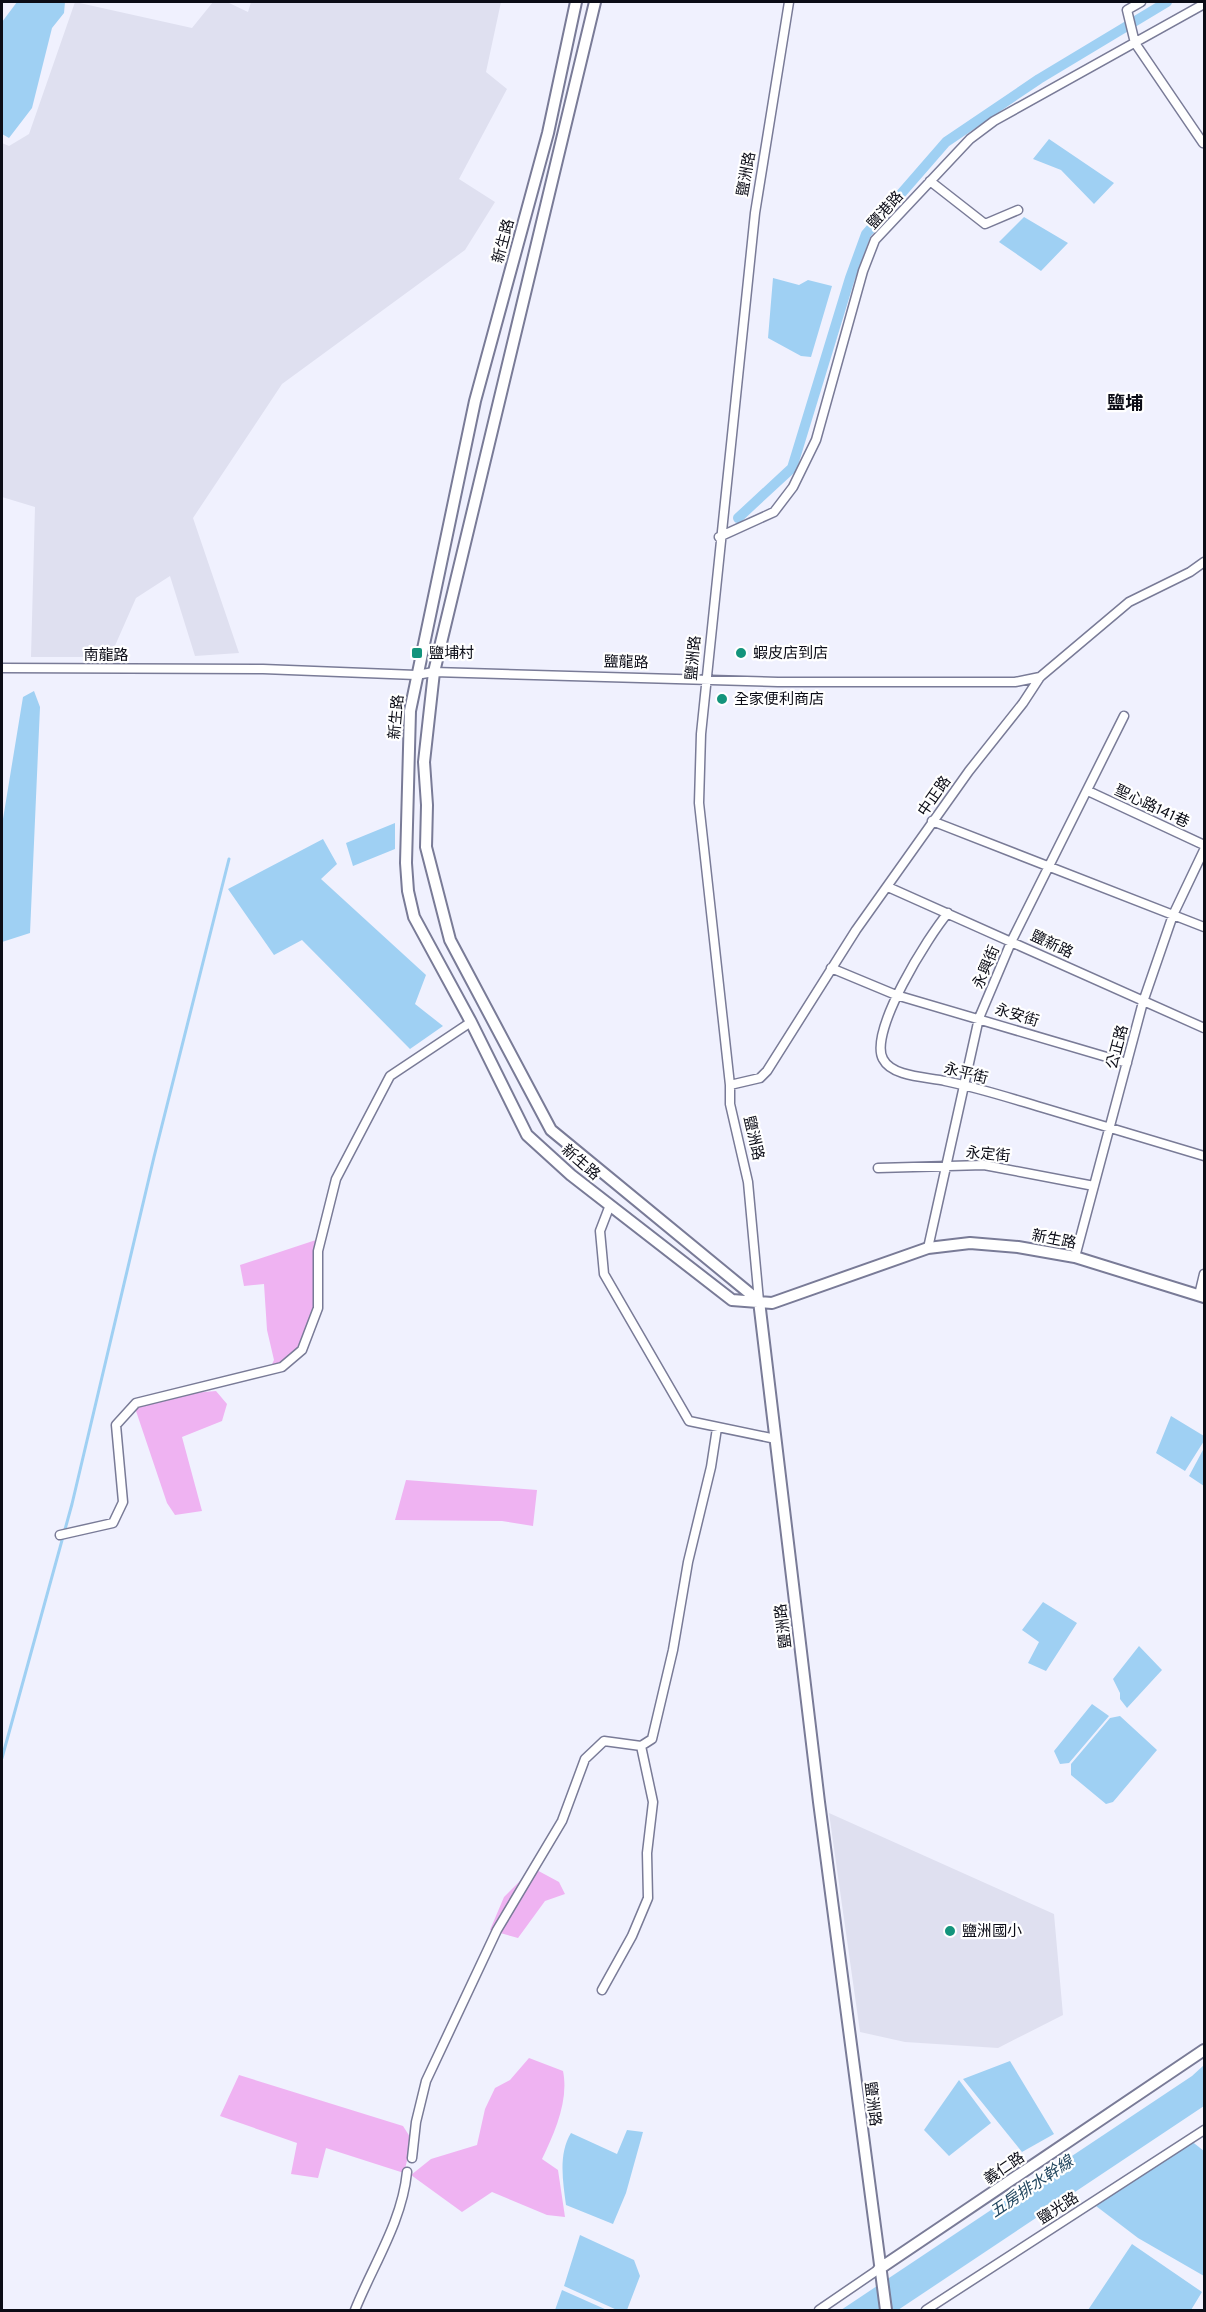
<svg xmlns="http://www.w3.org/2000/svg" width="1206" height="2312" font-family="Overpass,'Noto Sans TC',sans-serif">
<style>
.built{fill:#dfe0f0}
.green{fill:#efb3f2}
.water{fill:#9fd0f3}
.lines{fill:none;stroke-linecap:round;stroke-linejoin:round}
.stream{stroke:#9fd0f3;stroke-width:3}
.canal{stroke:#9fd0f3;stroke-width:10}
.minor-casing{stroke:#797b97;stroke-width:11}
.tertiary-casing{stroke:#797b97;stroke-width:14}
.minor{stroke:#fff;stroke-width:8}
.tertiary{stroke:#fff;stroke-width:10}
.poi-dot{fill:#13947c;stroke:#fff;stroke-width:2}
.labels{text-anchor:middle;stroke-width:4.5;stroke-linejoin:round;paint-order:stroke}
.street-label{font-size:15px;fill:#0b0c16;stroke:#fff}
.poi-label{font-size:15px;fill:#0b0c16;stroke:#fff;text-anchor:start}
.water-label{font-size:16px;font-style:italic;fill:#1f445d;stroke:#fff}
.quarter-label{font-size:18px;font-weight:bold;fill:#0b0c16;stroke:#fff}
</style>
<rect width="100%" height="100%" fill="#f0f1fe"/>
<path class="built" d="M75,2L192,28L213,2H227L248,12L251,2H501L486,72L507,89L459,179L495,202L465,250L282,384L193,518L239,653L195,656L170,576L136,598L110,657H31L35,507L2,497V143L9,146L29,134Z
M829,1813L1054,1914L1063,2015L998,2048L905,2042L860,2032Z"/>
<path class="green" d="M325,1237L315,1319L303,1353L267,1375L274,1360L267,1330L264,1284L244,1286L240,1265Z
M216,1391L227,1404L222,1421L182,1437L202,1511L175,1515L167,1503L135,1408L169,1395Z
M406,1480L537,1490L533,1526L502,1521L395,1520Z
M533,1868L559,1882L565,1894L545,1901L518,1938L490,1930L504,1897Z
M529,2058L563,2071C569,2100 555,2132 542,2159L558,2170L565,2217L547,2215L492,2192L462,2212L411,2175L431,2159L477,2145L485,2109L495,2088L510,2080Z
M239,2075L403,2126L412,2140L404,2173L326,2148L318,2178L291,2174L297,2143L220,2116Z"/>
<path class="water" d="M17,2H65L64,13L52,28L32,108L9,138L2,134V22Z
M1049,139L1114,183L1094,204L1061,170L1033,159Z
M1024,217L1068,243L1041,271L999,242Z
M773,278L799,285L808,280L832,286L811,357L801,356L768,338Z
M34,691L40,707L30,933L2,942L3,819L23,697Z
M395,823V849L353,866L346,843Z
M323,839L337,864L321,879L426,975L415,1004L443,1026L410,1049L302,940L274,955L228,889Z
M1171,1416L1204,1436V1441L1185,1471L1156,1453Z
M1204,1448V1486L1189,1476Z
M1043,1602L1077,1623L1046,1671L1028,1663L1039,1642L1022,1630Z
M1139,1646L1162,1670L1127,1708L1120,1699V1693L1113,1679Z
M1092,1704L1109,1716L1069,1763L1060,1764L1054,1751Z
M1120,1716L1157,1750L1113,1802L1106,1804L1071,1775V1764L1110,1718Z
M1010,2061L1054,2134L1022,2152L963,2079Z
M1204,2065V2106L898,2310H841L1192,2076Z
M959,2080L991,2123L949,2156L924,2130Z
M627,2130L643,2132L626,2193L613,2224L566,2205C563,2182 558,2154 571,2133L617,2154Z
M1190,2140L1204,2151V2276L1138,2238L1096,2206Z
M580,2235L634,2260L640,2276L627,2310H617L564,2286Z
M1132,2244L1202,2292L1191,2310H1088Z
M562,2290L607,2310H555Z"/>
<g class="lines">
<path class="stream" d="M2,1758L72,1504L154,1157L229,859"/>
<path class="canal" d="M738,518L792,468L850,278L866,234L946,142L1039,79L1167,2"/>
<defs>
<path id="minor" d="M1141,2L1127,10L1135,43L1203,143
M930,181L985,224L1018,210
M719,537L774,512L793,487L816,440L863,271L875,240L970,139L994,121L1204,4
M2,668L263,669L416,675L434,672L778,682H1015L1040,677
M1088,791L1204,845
M932,821L1204,927
M888,887L1204,1028
M948,913C929,935 868,1032 883,1059C892,1077 927,1077 945,1081C980,1088 1013,1099 1047,1109C1099,1125 1152,1140 1204,1156
M831,968L896,995L1127,1063
M730,1085L760,1078L767,1071L856,930L969,771L1023,703L1040,677L1129,602L1190,572L1204,562
M878,1168L984,1165L1094,1186
M610,1205L600,1231L604,1274L689,1421L776,1439
M928,1248L979,1018L1012,940L1124,716
M1075,1257L1143,1002L1173,915L1204,850
M1199,1295L1204,1274
M759,1301L748,1182L730,1104V1085L699,803L701,734L755,213L789,2
M60,1535L113,1523L123,1502L116,1425L136,1403L282,1367L302,1350L318,1308V1251L336,1179L390,1076L471,1022
M602,1990L632,1936L648,1898L647,1853L653,1802L641,1746
M412,2158L416,2122L426,2081L497,1930L562,1821L585,1759L604,1741L641,1746L652,1739L673,1650L688,1562L711,1467L717,1428
M355,2310C373,2265 402,2222 407,2172
M819,2310L879,2269
M926,2310L1204,2130"/>
<path id="tertiary" d="M576,2L548,133L475,401L410,711L406,863L408,891L414,917L471,1022L527,1135L571,1175L732,1300L772,1303L928,1248L970,1243L1018,1247L1075,1257L1204,1297
M595,2L434,672L424,762L427,805L426,847L450,940L551,1130L759,1301
M759,1301L819,1802L886,2310
M879,2269L1204,2050"/>
</defs>
<use href="#minor" class="minor-casing"/>
<use href="#tertiary" class="tertiary-casing"/>
<use href="#minor" class="minor"/>
<use href="#tertiary" class="tertiary"/>
</g>
<g class="poi-dot">
<rect x="411" y="647" width="12" height="12" rx="3"/>
<circle cx="741" cy="653" r="6"/>
<circle cx="722" cy="699" r="6"/>
<circle cx="950" cy="1931" r="6"/>
</g>
<g class="labels">
<g class="street-label">
<text transform="translate(746 174) rotate(-80)" y="5">鹽洲路</text>
<text transform="translate(885 210) rotate(-48)" y="5">鹽港路</text>
<text transform="translate(503 241) rotate(-75)" y="5">新生路</text>
<text x="106" y="660">南龍路</text>
<text transform="translate(693 658) rotate(-85)" y="5">鹽洲路</text>
<text transform="translate(626 662) rotate(1)" y="5">鹽龍路</text>
<text transform="translate(396 717) rotate(-85)" y="5">新生路</text>
<text transform="translate(934 796) rotate(-55)" y="5">中正路</text>
<text transform="translate(1152 806) rotate(25)" y="5">聖心路141巷</text>
<text transform="translate(1052 944) rotate(25)" y="5">鹽新路</text>
<text transform="translate(986 967) rotate(-67)" y="5">永興街</text>
<text transform="translate(1017 1015) rotate(17)" y="5">永安街</text>
<text transform="translate(1117 1047) rotate(-75)" y="5">公正路</text>
<text transform="translate(966 1073) rotate(14)" y="5">永平街</text>
<text transform="translate(754 1138) rotate(77)" y="5">鹽洲路</text>
<text transform="translate(988 1154) rotate(5)" y="5">永定街</text>
<text transform="translate(581 1162) rotate(41)" y="5">新生路</text>
<text transform="translate(1054 1239) rotate(11)" y="5">新生路</text>
<text transform="translate(783 1626) rotate(-97)" y="5">鹽洲路</text>
<text transform="translate(873 2104) rotate(83)" y="5">鹽洲路</text>
<text transform="translate(1004 2168) rotate(-34)" y="5">義仁路</text>
<text transform="translate(1058 2208) rotate(-33)" y="5">鹽光路</text>
</g>
<g class="poi-label">
<text x="429" y="658">鹽埔村</text>
<text x="753" y="658">蝦皮店到店</text>
<text x="734" y="704">全家便利商店</text>
<text x="962" y="1936">鹽洲國小</text>
</g>
<g class="water-label">
<text transform="translate(1031 2186) rotate(-34)" y="6">五房排水幹線</text>
</g>
<g class="quarter-label">
<text x="1125" y="409">鹽埔</text>
</g>
</g>
<rect width="1206" height="2312" fill="none" stroke="#0b0c16" stroke-width="6"/>
</svg>
